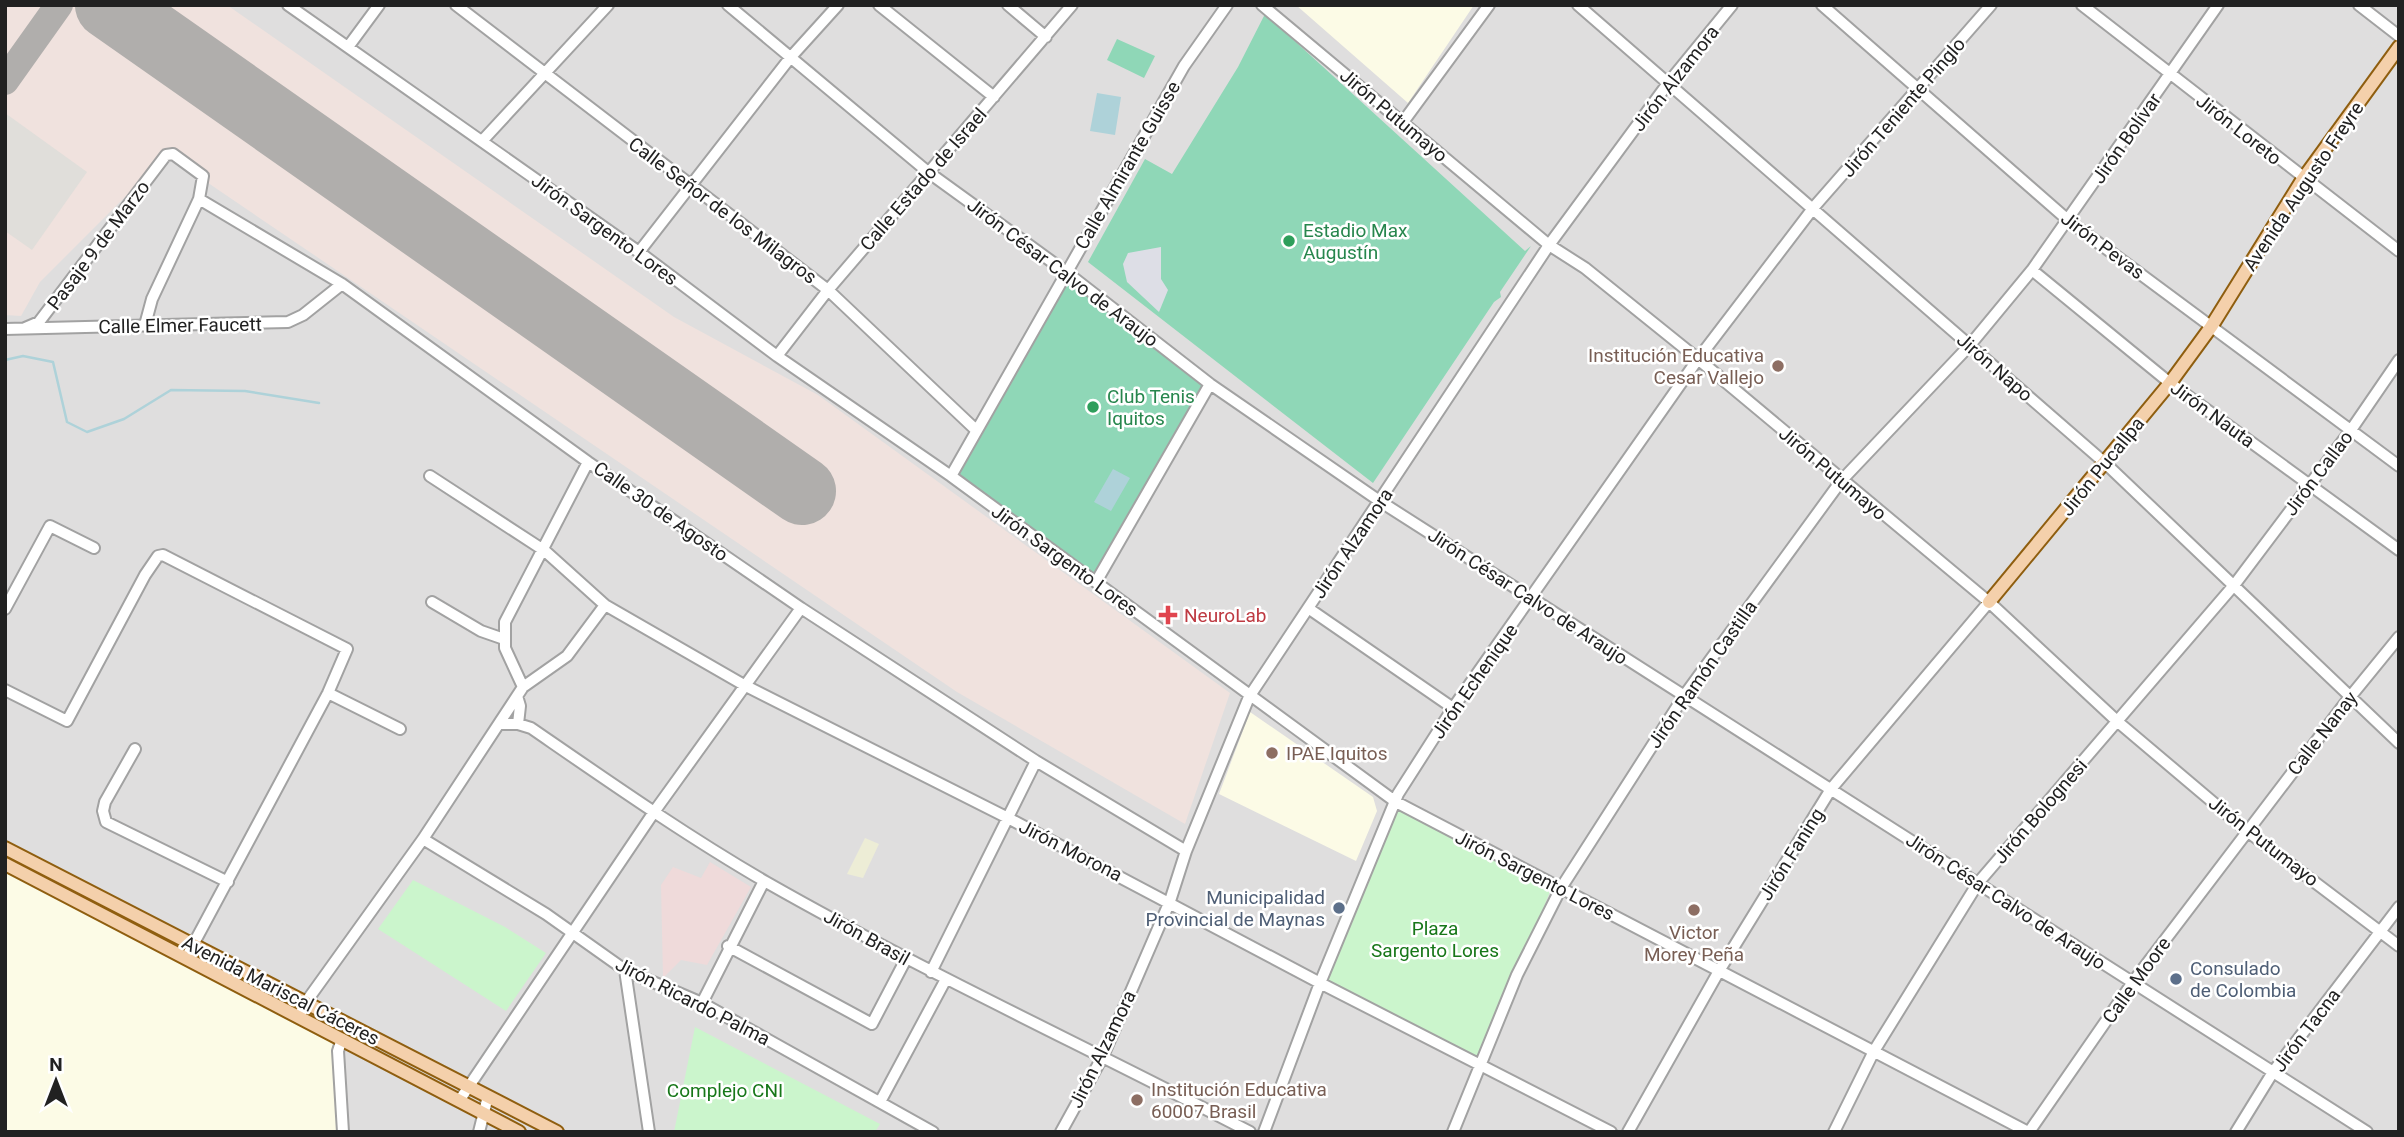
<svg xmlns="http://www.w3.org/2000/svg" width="2404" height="1137" font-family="Roboto,sans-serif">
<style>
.residential{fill:#dfdede}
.commercial{fill:#efdada}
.education{fill:#fcfbe6}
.military{fill:#f0e2de}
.airport{fill:#e0deda}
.farmland{fill:#ededd6}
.park{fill:#cbf5cc}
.pitch{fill:#8fd7b7}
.plaza{fill:#dddee6}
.water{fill:#aed2d9}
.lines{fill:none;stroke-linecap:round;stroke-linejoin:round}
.stream{stroke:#aed2d9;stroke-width:2.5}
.taxiway{stroke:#b0aeac;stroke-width:28}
.runway{stroke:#b0aeac;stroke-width:68}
.minor-casing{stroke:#a2a2a2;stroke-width:14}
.major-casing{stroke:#8f5e0f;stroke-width:16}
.minor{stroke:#fff;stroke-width:10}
.major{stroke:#f4d0ab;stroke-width:12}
.leisure-dot{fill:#2e9e5b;stroke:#fff;stroke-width:2.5}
.education-dot{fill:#8d6e63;stroke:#fff;stroke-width:2.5}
.health-dot{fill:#e0444e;stroke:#fff;stroke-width:2.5}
.service-dot{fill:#5c6f8a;stroke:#fff;stroke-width:2.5}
.labels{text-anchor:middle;stroke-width:5;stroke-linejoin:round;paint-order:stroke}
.street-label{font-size:19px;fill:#212121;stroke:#fff}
.leisure-label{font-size:19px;fill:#27864d;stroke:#fff;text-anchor:start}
.education-label{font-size:19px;fill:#785e54;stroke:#fff;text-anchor:start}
.health-label{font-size:19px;fill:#be3a42;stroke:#fff;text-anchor:start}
.service-label{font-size:19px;fill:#4e5e75;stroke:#fff;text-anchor:end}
.park-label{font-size:19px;fill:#177719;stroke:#fff}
</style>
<rect width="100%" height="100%" fill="#f0ede9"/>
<path class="residential" d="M5,5H2399V1132H5Z"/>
<path class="commercial" d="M710,862L751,887L707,965L681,960L663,978L661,885L673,867L701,878Z"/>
<path class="education" d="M1296,5H1474L1408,103Z
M1250,712L1373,797L1377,811L1356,861L1219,794Z
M5,871L343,1045L349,1132H5Z"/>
<path class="military" d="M5,5H227L674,317L818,395L1230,693L1185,824L957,692L167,155L40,282L21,316L5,315Z"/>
<path class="airport" d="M5,113L87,172L32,250L5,231Z"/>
<path class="farmland" d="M865,838L879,844L863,878L847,874Z"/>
<path class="park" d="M1396,802L1553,884L1481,1066L1320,983Z
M413,880L505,927L546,953L506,1011L378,929Z
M695,1027L880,1124L875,1132H674Z"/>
<path class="pitch" d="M1265,14L1525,251L1531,246L1500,292L1501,297L1494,302L1373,483L1088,262L1145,159L1172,174L1238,67Z
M1117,39L1155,56L1144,78L1107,60Z
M1066,272L1210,384L1096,582L951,476Z"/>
<path class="plaza" d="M1161,247V279L1168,290L1159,312L1127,282L1123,264L1128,253Z"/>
<path class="water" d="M1097,93L1121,97L1115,135L1090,131Z
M1113,469L1130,478L1111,511L1094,502Z"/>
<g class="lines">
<path class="stream" d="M5,360L23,356L53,362L67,422L87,432L124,419L171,390L245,391L319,403"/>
<path class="taxiway" d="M5,81L59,5"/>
<path class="runway" d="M109,5L802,491"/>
<defs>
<path id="minor" d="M288,5L639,252L777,356L951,476L1396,802L2028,1132
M456,5L828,290L976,430
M728,5L928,172L1066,272L1210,384L1381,502L2367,1132
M879,5L994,97
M1008,5L1046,37
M1262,5L1549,245L1585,268L1698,359L1989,602L2118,722L2247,831L2399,946
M1578,5L2105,463L2399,743
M1822,5L2069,221L2399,466
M2082,5L2399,251
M2359,5L2399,36
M348,47L379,5
M1403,122L1489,5
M483,140L608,5
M639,252L790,58L838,5
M2032,270L2170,383L2399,550
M145,325L152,299L199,199
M25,328L39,322L166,155L173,154L203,176L199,199L342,284L588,462L801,608L1036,761L1186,851
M5,329L288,322L303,315L342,284
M777,356L828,290L1072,5
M430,476L545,551L605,605L744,685L1008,818L1322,984L1611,1132
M951,476L1184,66L1227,5
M1096,582L1210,384
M432,602L481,631L504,639
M1308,608L1453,708
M5,609L50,526L94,548
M523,687L567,656L605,605
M5,690L67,721L145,575L158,556L163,555L347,649L328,693L186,958
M328,693L400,729
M517,696L520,706L518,724
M499,724H518L531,728C608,781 685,835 766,882C924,972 1089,1048 1250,1132
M135,749L105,802L103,811L106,822L228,882
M423,839L546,914L625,970L702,1003L933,1132
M728,946L872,1024L906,959
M625,970L649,1132
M931,972L1036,761
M702,1003L764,881
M299,1017L306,1002L423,839L523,687L505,648V622L588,462
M342,1039L338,1051L343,1132
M459,1101L654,812L801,608
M880,1102L946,979
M479,1132L488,1096
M1061,1132L1103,1056L1170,901L1186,851L1249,697L1549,245L1669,82L1732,5
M1264,1132L1320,983L1398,794L1453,708L1698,359L1814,207L1991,5
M1453,1132L1517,975L1561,888L1684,696L1841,481L1970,345L2032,270L2218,5
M1628,1132L1719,971L1831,789L1989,602
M1834,1132L1874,1051L1978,883L2235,584L2351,430L2399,360
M2029,1132L2133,982L2346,702L2399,637
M2236,1132L2273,1072L2399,907"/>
<path id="major" d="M1989,602L2170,383L2211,327L2303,179L2399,47
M5,848L557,1132
M5,864L519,1132"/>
</defs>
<use href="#minor" class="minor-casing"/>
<use href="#major" class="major-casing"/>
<use href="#minor" class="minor"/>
<use href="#major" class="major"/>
</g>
<g class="leisure-dot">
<circle cx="1289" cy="241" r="7"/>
<circle cx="1093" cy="407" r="7"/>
</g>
<g class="education-dot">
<circle cx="1778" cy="366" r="7"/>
<circle cx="1272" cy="753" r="7"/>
<circle cx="1694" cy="910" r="7"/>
<circle cx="1137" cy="1100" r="7"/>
</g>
<path class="health-dot" d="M1164.5 604.5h7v7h7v7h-7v7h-7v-7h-7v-7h7z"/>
<g class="service-dot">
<circle cx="1339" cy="908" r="7"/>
<circle cx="2176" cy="979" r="7"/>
</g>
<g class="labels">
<g class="street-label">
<text transform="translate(1675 78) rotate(-52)" y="7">Jirón Alzamora</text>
<text transform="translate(1903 107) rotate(-49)" y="7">Jirón Teniente Pinglo</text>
<text transform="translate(1394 115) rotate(40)" y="7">Jirón Putumayo</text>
<text transform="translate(2239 129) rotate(38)" y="7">Jirón Loreto</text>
<text transform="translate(2126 138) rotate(-55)" y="7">Jirón Bolívar</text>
<text transform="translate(1127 165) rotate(-60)" y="7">Calle Almirante Guisse</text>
<text transform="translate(923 179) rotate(-49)" y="7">Calle Estado de Israel</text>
<text transform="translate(2303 186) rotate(-56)" y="7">Avenida Augusto Freyre</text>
<text transform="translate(723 210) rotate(37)" y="7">Calle Señor de los Milagros</text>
<text transform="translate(605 229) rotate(36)" y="7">Jirón Sargento Lores</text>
<text transform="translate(98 245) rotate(-53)" y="7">Pasaje 9 de Marzo</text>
<text transform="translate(2103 245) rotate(37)" y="7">Jirón Pevas</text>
<text transform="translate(1063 272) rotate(37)" y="7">Jirón César Calvo de Araujo</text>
<text transform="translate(180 325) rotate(-1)" y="7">Calle Elmer Faucett</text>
<text transform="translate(1995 367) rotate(41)" y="7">Jirón Napo</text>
<text transform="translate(2213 414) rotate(36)" y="7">Jirón Nauta</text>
<text transform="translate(2102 466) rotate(-51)" y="7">Jirón Pucallpa</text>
<text transform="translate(1833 473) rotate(40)" y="7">Jirón Putumayo</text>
<text transform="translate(2318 473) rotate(-53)" y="7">Jirón Callao</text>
<text transform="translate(661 511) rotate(35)" y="7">Calle 30 de Agosto</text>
<text transform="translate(1352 543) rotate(-56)" y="7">Jirón Alzamora</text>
<text transform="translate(1065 560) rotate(36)" y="7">Jirón Sargento Lores</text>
<text transform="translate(1528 596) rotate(33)" y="7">Jirón César Calvo de Araujo</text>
<text transform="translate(1702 674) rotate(-55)" y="7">Jirón Ramón Castilla</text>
<text transform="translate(1474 681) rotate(-55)" y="7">Jirón Echenique</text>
<text transform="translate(2322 733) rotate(-52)" y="7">Calle Nanay</text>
<text transform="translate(2040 811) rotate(-49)" y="7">Jirón Bolognesi</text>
<text transform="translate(2264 841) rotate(38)" y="7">Jirón Putumayo</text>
<text transform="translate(1071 850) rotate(27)" y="7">Jirón Morona</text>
<text transform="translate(1791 854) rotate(-58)" y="7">Jirón Faning</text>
<text transform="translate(1535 875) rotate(27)" y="7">Jirón Sargento Lores</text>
<text transform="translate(2006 901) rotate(33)" y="7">Jirón César Calvo de Araujo</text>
<text transform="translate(867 937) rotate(29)" y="7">Jirón Brasil</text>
<text transform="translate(2136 980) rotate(-54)" y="7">Calle Moore</text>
<text transform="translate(281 990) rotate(27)" y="7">Avenida Mariscal Cáceres</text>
<text transform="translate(693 1001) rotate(27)" y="7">Jirón Ricardo Palma</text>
<text transform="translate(2306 1030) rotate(-53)" y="7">Jirón Tacna</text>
<text transform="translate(1102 1049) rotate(-64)" y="7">Jirón Alzamora</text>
</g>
<g class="leisure-label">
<text x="1303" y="237">Estadio Max<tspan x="1303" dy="22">Augustín</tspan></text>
<text x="1107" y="403">Club Tenis<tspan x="1107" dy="22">Iquitos</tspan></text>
</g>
<g class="education-label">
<text x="1764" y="362" text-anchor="end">Institución Educativa<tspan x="1764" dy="22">Cesar Vallejo</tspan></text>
<text x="1286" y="760">IPAE Iquitos</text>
<text x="1694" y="939" text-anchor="middle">Victor<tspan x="1694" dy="22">Morey Peña</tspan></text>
<text x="1151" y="1096">Institución Educativa<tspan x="1151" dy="22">60007 Brasil</tspan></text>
</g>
<g class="health-label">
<text x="1184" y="622">NeuroLab</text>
</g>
<g class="service-label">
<text x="1325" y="904">Municipalidad<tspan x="1325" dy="22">Provincial de Maynas</tspan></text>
<text x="2190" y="975" text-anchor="start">Consulado<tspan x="2190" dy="22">de Colombia</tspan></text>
</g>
<g class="park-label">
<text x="1435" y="935">Plaza<tspan x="1435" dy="22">Sargento Lores</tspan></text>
<text x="725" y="1097">Complejo CNI</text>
</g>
</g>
<rect width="2404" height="1137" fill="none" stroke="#212121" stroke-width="14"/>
<g transform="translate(56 1081)" stroke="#ffffff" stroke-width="5" paint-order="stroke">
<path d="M0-5L12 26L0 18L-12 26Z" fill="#212121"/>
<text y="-10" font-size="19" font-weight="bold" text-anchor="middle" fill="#212121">N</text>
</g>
</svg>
